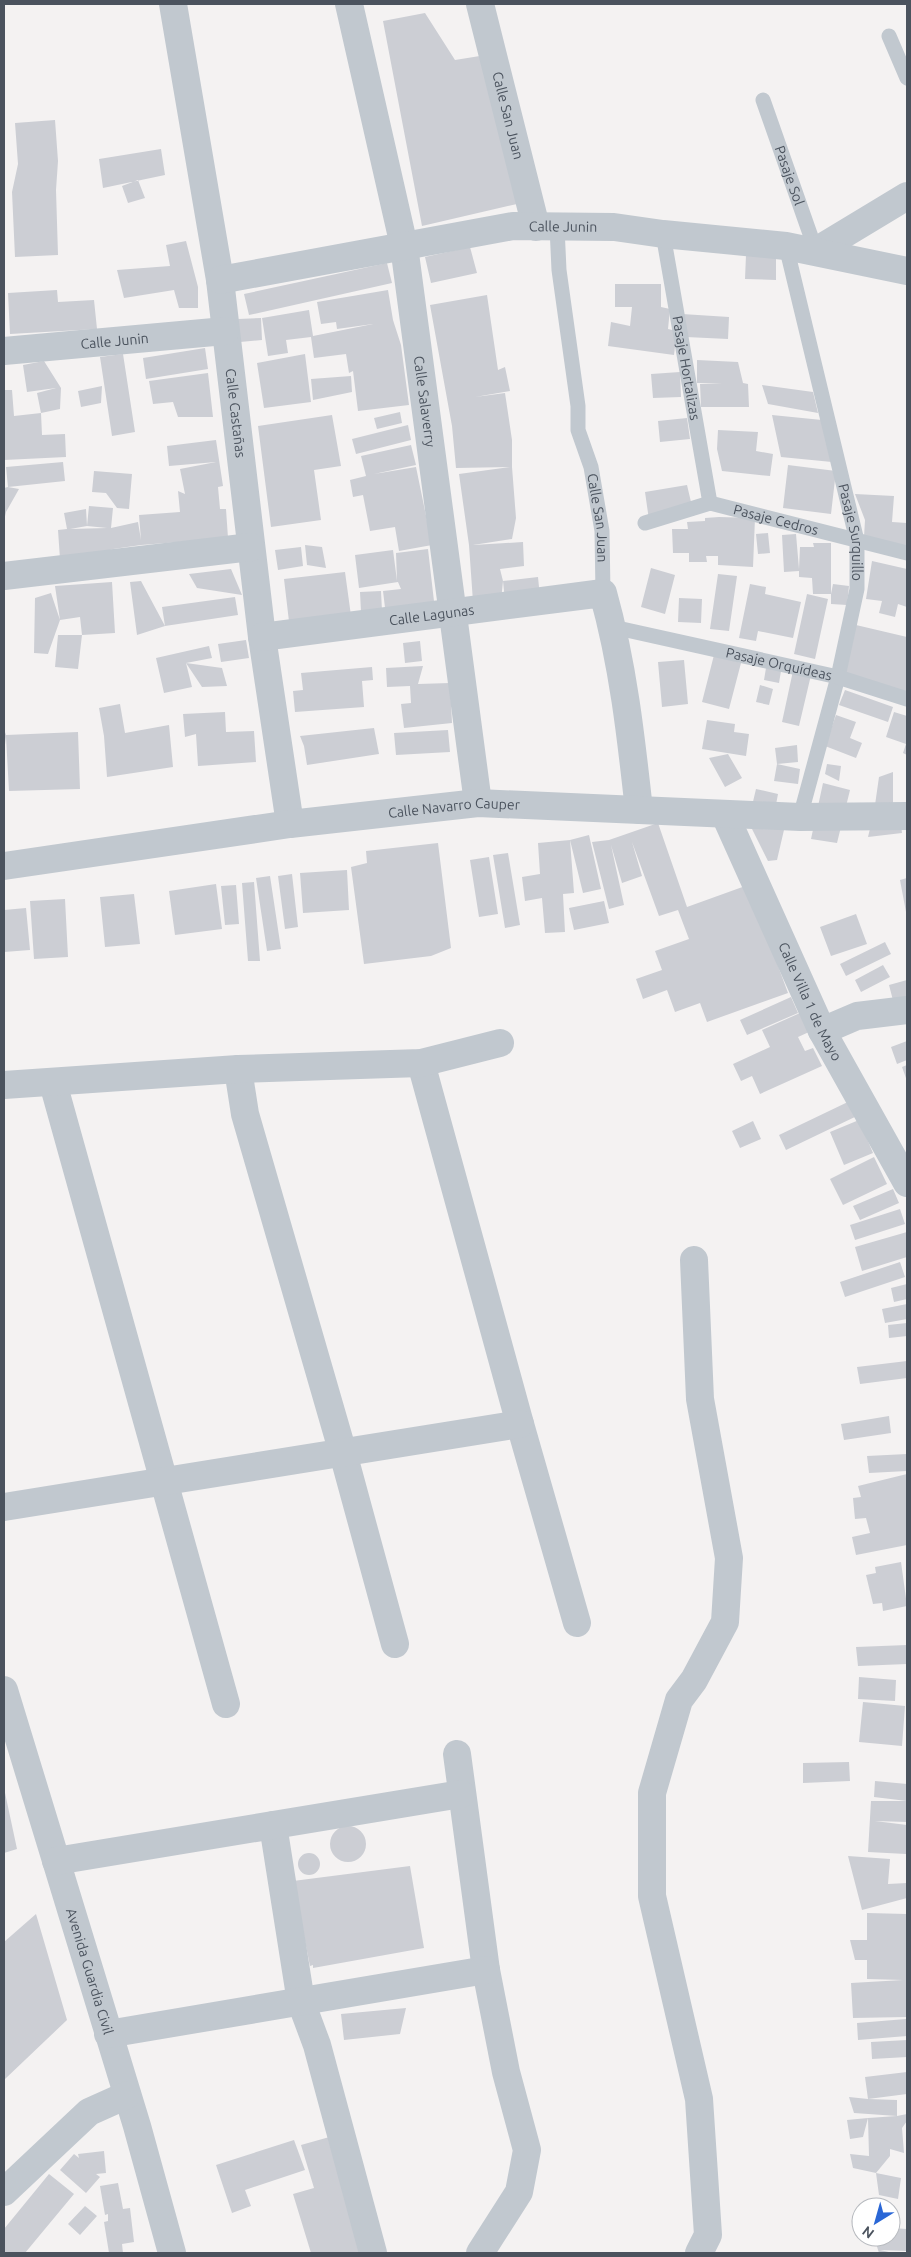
<svg xmlns="http://www.w3.org/2000/svg" width="911" height="2257" font-family="Ubuntu,sans-serif">
<style>
.building{fill:#ccced4;fill-rule:evenodd}
.lines{fill:none;stroke-linecap:round;stroke-linejoin:round}
.service{stroke:#c1c8cf;stroke-width:15}
.minor{stroke:#c1c8cf;stroke-width:28}
.labels{text-anchor:middle;stroke-width:4.5;stroke-linejoin:round;paint-order:stroke}
.street-label{font-size:14px;fill:#4b535e;stroke:#fff}
</style>
<rect width="100%" height="100%" fill="#f4f2f2"/>
<path class="building" d="M425,13L455,60L486,55L517,204L422,226L383,21Z
M55,120L58,161L56,190L58,255L15,257L12,192L18,164L15,123Z
M161,149L165,175L103,188L99,159Z
M138,180L145,198L128,203L122,186Z
M186,241L198,287V308H179L174,290L124,298L117,270L170,266L166,245Z
M470,247L477,273L431,283L425,257Z
M746,255H776V280L745,279Z
M387,263L392,283L249,315L244,294Z
M615,284H661V307L670,309L668,329L677,331L674,355L608,346L611,322L630,326L632,307H615Z
M57,290L58,302L94,300L97,329L10,334L8,293Z
M388,290L393,320L401,345L409,405L358,411L353,371L349,373L346,354L314,358L311,337L286,340L288,353L268,356L262,318L309,310L313,336L373,324L337,329L336,322L321,324L317,302Z
M487,295L498,370L505,367L510,391L475,397L505,393L512,440V467L516,518L512,539L473,545L523,542L524,566L500,569L503,581L501,601L473,602L469,545L459,474L510,467L456,468L452,426L430,305Z
M682,314L729,317L728,339L686,337Z
M261,318L262,340L240,342L238,319Z
M205,348L208,369L146,379L143,358Z
M123,354L135,432L112,436L100,357Z
M305,354L311,402L264,408L257,363Z
M697,360L738,362L743,383L748,384L749,407H701L700,384L722,383H697Z
M44,361L61,388L60,409L41,413L37,393L56,388L27,392L23,365Z
M680,372L681,397L653,398L651,374Z
M208,373L213,417H178L173,402L153,404L149,381Z
M351,376L352,392L313,400L311,379Z
M762,385L813,392L818,413L768,404Z
M102,386L101,403L81,407L78,391Z
M4,390H12L14,416L41,413L42,435L65,434L66,457L4,460Z
M400,412L402,423L377,429L374,418Z
M332,415L341,466L314,470L321,520L271,527L258,426Z
M772,415L822,420L832,462L781,457Z
M687,418L690,439L660,442L658,421Z
M408,425L411,440L356,454L352,439Z
M718,430L758,432L756,451L773,454L770,476L722,471L717,449Z
M216,440L223,486L218,487L220,509H226L228,538L141,545L113,549L88,557L60,559L58,530L67,529L64,513L86,509L87,526L89,506L113,508L111,528L138,522L141,540L139,515L180,512L178,491L185,494L180,469L216,462L169,466L167,446ZM87,526L107,528L70,529Z
M411,445L416,465L374,474L416,467L432,545L399,551L395,527L370,531L363,495L353,497L350,480L366,476L361,456Z
M63,462L65,481L8,487L19,489L6,512L4,521V488L8,487L6,467Z
M788,465L836,471L831,514L783,508Z
M94,471L132,474L129,509L117,508L106,493L92,492Z
M687,485L691,502L649,520L645,492Z
M855,494L894,496L892,522L907,523V547L864,537L865,520Z
M719,517L755,518L753,567L718,565V556H706L707,562H689V553H673L672,529H688L687,522L705,521V518Z
M768,533L770,553L758,554L756,534Z
M796,534L799,569L800,547H814L813,543H831V594L833,584L849,586L847,605L831,604V594H813L812,578L799,577V571L784,572L782,535Z
M305,545L322,547L326,568L307,565Z
M301,547L303,566L278,570L275,550Z
M428,549L435,610L386,616L383,591L401,589L398,582L359,588L355,555L393,550L397,581L396,553Z
M872,561L907,569V607L898,604L895,617L879,613L882,601L866,599Z
M651,568L675,575L665,614L641,607Z
M231,569L242,595L197,588L189,574Z
M345,572L352,623L290,630L284,579Z
M718,574L737,576L729,631L710,629Z
M538,577L540,597L505,601L503,581Z
M141,581L165,626L137,635L130,582Z
M112,582L115,633L82,635L80,617L60,620L55,586Z
M750,584L766,587L765,594L801,602L793,638L758,631L756,641L739,638Z
M381,591L382,611L361,612L360,592Z
M51,593L60,620L48,654L34,653L35,598Z
M807,594L828,599L815,659L794,654Z
M235,597L238,615L165,626L162,607Z
M679,598L702,599L701,623L678,622Z
M856,625L907,637L906,694L845,677Z
M58,635H82L78,669L55,667Z
M246,640L249,658L221,662L218,644Z
M420,641L422,661L405,663L403,643Z
M209,646L212,658L186,663L222,668L227,686L202,687L186,663L192,687L164,693L156,658Z
M714,655L741,663L729,709L702,702Z
M684,660L688,704L662,707L658,662Z
M423,666L418,684L450,683L452,723L404,728L401,704L411,703L410,686L387,687L386,668Z
M372,667L373,680L362,681L364,707L295,712L293,691L303,690L301,673Z
M766,668L781,671L779,683L764,680Z
M793,671L811,675L799,726L782,722Z
M760,685L773,689L769,705L756,702Z
M845,690L893,707L888,722L839,705Z
M120,704L125,733L169,725L173,767L107,777L104,736L99,708Z
M225,712L226,732L254,731L256,762L198,766L196,734L185,737L183,714Z
M894,712L907,716V755L903,753L906,744L886,737Z
M836,715L856,722L850,738L862,743L856,758L825,746Z
M707,720L735,724L734,732L749,734L746,756L702,749Z
M374,728L379,754L307,765L304,746L300,736Z
M4,729L6,735L78,732L80,789L9,791L6,737L4,752Z
M448,730L450,752L396,755L394,733Z
M797,745L798,762L777,764L800,769L798,784L774,781L777,764L775,748Z
M728,754L742,778L725,787L709,758Z
M827,764L841,766L839,781L825,774Z
M893,772V808L874,812L879,777Z
M823,783L850,790L837,843L811,839Z
M756,789L778,794L774,815L751,810Z
M874,812L900,818L902,833L868,837Z
M787,817L777,860L768,861L747,819Z
M658,823L687,907L748,885L788,993L707,1022L700,1003L675,1012L667,990L643,999L636,979L662,970L655,951L689,939L678,910L659,916L632,842L642,876L622,883L611,845L624,905L609,909L592,842L609,840Z
M589,835L601,889L583,893L570,840Z
M570,840L574,893L563,894L565,932L545,933L542,898L525,901L522,877L540,874L538,843Z
M438,843L451,948L431,956L364,964L351,867L367,863L366,851Z
M508,853L520,925L505,928L493,855Z
M489,857L498,914L479,917L470,860Z
M347,870L349,910L303,913L300,873Z
M292,874L298,927L285,929L278,876Z
M270,876L281,949L267,951L256,878Z
M907,878V912H906L900,880Z
M254,882L260,961H248L242,883Z
M216,884L222,929L175,935L169,891Z
M236,885L239,924L225,925L221,886Z
M134,894L140,944L105,947L100,897Z
M65,899L68,957L34,959L30,901Z
M604,901L609,923L574,930L569,908Z
M26,908L30,950L4,952V910Z
M856,914L867,944L831,956L820,927Z
M885,942L891,954L846,976L840,964Z
M883,965L890,977L861,992L855,980Z
M907,980V1005L895,1008L889,985Z
M791,997L798,1013L747,1035L740,1020Z
M800,1013L809,1032L798,1037L805,1051L813,1048L822,1066L760,1094L752,1076L741,1081L733,1064L770,1047L762,1030Z
M907,1041V1060L897,1064L891,1047Z
M907,1065V1081L902,1067Z
M852,1100L859,1115L786,1150L779,1135Z
M859,1120L873,1153L844,1165L830,1132Z
M753,1121L761,1139L740,1148L732,1131Z
M874,1157L887,1184L843,1205L830,1179Z
M893,1189L899,1203L860,1220L853,1206Z
M900,1209L905,1224L855,1240L850,1225Z
M907,1232V1257L862,1271L855,1247Z
M900,1262L905,1277L845,1297L840,1282Z
M907,1284V1299L894,1302L891,1288Z
M907,1304V1319L885,1323L882,1309Z
M907,1323V1336L889,1338L888,1325Z
M907,1361V1378L860,1384L857,1367Z
M889,1416L891,1433L844,1440L841,1424Z
M907,1454V1471L869,1473L867,1456Z
M907,1474V1545L856,1555L852,1537L870,1533L866,1518L855,1519L853,1498L861,1497L858,1486Z
M901,1562L907,1606L883,1611L882,1603L873,1604L866,1575L876,1573L875,1567Z
M907,1645V1664L858,1666L856,1647Z
M859,1677L896,1680L895,1701L858,1699Z
M863,1702L905,1706L902,1746L859,1742Z
M849,1762L850,1781L803,1783V1763Z
M875,1781L907,1784V1801L874,1797Z
M4,1788L17,1849L4,1853Z
M871,1801H907V1822L875,1821L907,1825L906,1854L868,1852Z
M330 1844a18 18 0 1 1 36 0a18 18 0 1 1-36 0Z
M298 1864a11 11 0 1 1 22 0a11 11 0 1 1-22 0Z
M848,1856L890,1859L888,1884L907,1883V1898L862,1910Z
M410,1866L424,1948L313,1968V1965L310,1966L293,1881Z
M867,1913L907,1914V2017L853,2018L851,1983L903,1980L867,1979V1960H855L850,1940H867Z
M36,1914L67,2020L4,2080V1942Z
M406,2008L400,2034L344,2040L341,2014Z
M906,2019L907,2036L858,2040L857,2023Z
M907,2040V2057L872,2059L871,2042Z
M907,2072V2094L868,2099L897,2100V2116L907,2114V2121L902,2128L904,2153L890,2149V2156L876,2173L853,2168L850,2154L869,2156L868,2118L863,2137L850,2139L847,2120L868,2118L897,2116L854,2113L849,2097L868,2099L865,2077Z
M333,2136L368,2253H311L293,2194L314,2188L301,2145Z
M294,2140L305,2170L245,2190L251,2206L232,2213L216,2165Z
M104,2151L106,2173L96,2174L100,2177L86,2193L60,2170L74,2154L79,2158L78,2154Z
M876,2173L901,2178L898,2199L879,2195Z
M49,2174L74,2194L25,2253H4V2229Z
M118,2183L123,2209L130,2208L134,2242L122,2244L123,2253H109L104,2222L108,2221V2214L105,2215L100,2186Z
M85,2206L97,2216L80,2235L68,2224Z
M891,2228L907,2229V2251L880,2250L893,2253H879L874,2237H891Z"/>
<g class="lines">
<g class="service">
<path d="M889,36L907,78"/>
<path id="s1" d="M763,100L816,251"/>
<path id="s2" d="M557,227L559,270L578,406V430L591,467L602,531L603,593"/>
<path id="s3" d="M663,234L710,503"/>
<path id="s4" d="M786,246L857,541V589L838,677L800,817"/>
<path id="s5" d="M645,523L710,503L907,553"/>
<path id="s6" d="M613,627L838,677L907,699"/>
</g>
<g class="minor">
<path id="s7" d="M173,4L220,280L262,637L290,824"/>
<path id="s8" d="M349,4L404,246L478,803"/>
<path id="s9" d="M480,4L536,227"/>
<path d="M816,251L907,196"/>
<path id="s10" d="M220,280L513,226L614,227L663,234L786,246L907,271"/>
<path id="s11" d="M4,351L225,331"/>
<path d="M4,576L251,547"/>
<path id="s12" d="M262,637L603,593C623,664 631,737 639,810"/>
<path id="s13" d="M725,815L822,1031L907,1183"/>
<path id="s14" d="M4,866L290,824L478,803L800,817L907,816"/>
<path d="M822,1031L857,1016L907,1010"/>
<path d="M421,1063L520,1424L577,1623"/>
<path d="M238,1069L245,1114L343,1453L395,1644"/>
<path d="M53,1083L226,1704"/>
<path d="M4,1085L238,1069L421,1063L500,1043"/>
<path d="M694,1260L700,1399L729,1558L725,1622L694,1680L679,1700L652,1793V1896L699,2099L708,2235L699,2253"/>
<path d="M4,1507L520,1424"/>
<path id="s15" d="M4,1690L137,2126L172,2253"/>
<path d="M457,1754L486,1970L506,2072L527,2150L519,2192L480,2253"/>
<path d="M273,1825L301,2002L317,2045L373,2253"/>
<path d="M56,1861L461,1794"/>
<path d="M108,2034L486,1970"/>
<path d="M4,2192L89,2112L127,2095"/>
</g>
</g>
<g class="labels">
<g class="street-label">
<text dy="5" stroke="none"><textPath href="#s9" startOffset="115">Calle San Juan</textPath></text>
<text dy="5" stroke="none"><textPath href="#s1" startOffset="80">Pasaje Sol</textPath></text>
<text dy="5" stroke="none"><textPath href="#s10" startOffset="348">Calle Junin</textPath></text>
<text dy="5" stroke="none"><textPath href="#s11" startOffset="111">Calle Junin</textPath></text>
<text dy="5" stroke="none"><textPath href="#s3" startOffset="136">Pasaje Hortalizas</textPath></text>
<text dy="5" stroke="none"><textPath href="#s8" startOffset="405">Calle Salaverry</textPath></text>
<text dy="5" stroke="none"><textPath href="#s7" startOffset="414">Calle Castañas</textPath></text>
<text dy="5" stroke="none"><textPath href="#s2" startOffset="295">Calle San Juan</textPath></text>
<text dy="5" stroke="none"><textPath href="#s5" startOffset="136">Pasaje Cedros</textPath></text>
<text dy="5" stroke="none"><textPath href="#s4" startOffset="294">Pasaje Surquillo</textPath></text>
<text dy="5" stroke="none"><textPath href="#s12" startOffset="171">Calle Lagunas</textPath></text>
<text dy="5" stroke="none"><textPath href="#s6" startOffset="170">Pasaje Orquídeas</textPath></text>
<text dy="5" stroke="none"><textPath href="#s14" startOffset="454">Calle Navarro Cauper</textPath></text>
<text dy="5" stroke="none"><textPath href="#s13" startOffset="205">Calle Villa 1 de Mayo</textPath></text>
<text dy="5" stroke="none"><textPath href="#s15" startOffset="294">Avenida Guardia Civil</textPath></text>
</g>
</g>
<rect width="911" height="2257" fill="none" stroke="#4b535e" stroke-width="10"/>
<g transform="translate(876 2222) rotate(217)"><circle r="24" fill="#ffffff" stroke="#b7babf"/>
<path d="M0-4L9 19L0 12L-9 19Z" fill="#2a67d6"/>
<text y="-8" font-size="14" font-weight="bold" text-anchor="middle" fill="#4b535e">N</text>
</g>
</svg>
